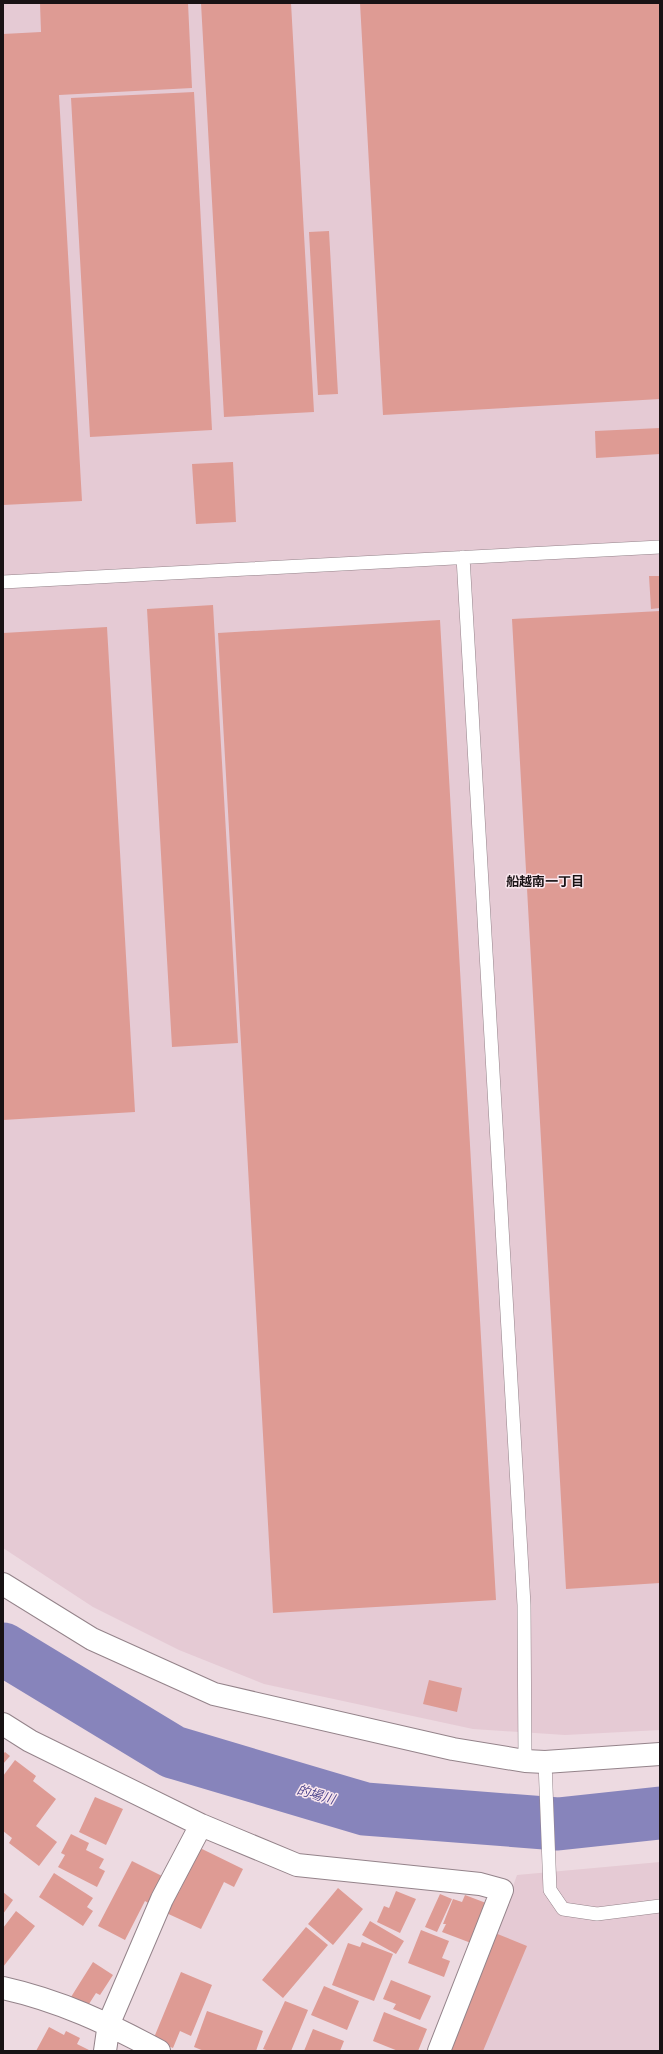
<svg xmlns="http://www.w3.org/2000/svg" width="663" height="2054" font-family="Spectral,'Noto Sans JP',serif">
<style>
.built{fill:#e5cad4}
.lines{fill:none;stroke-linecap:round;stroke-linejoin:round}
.river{stroke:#8784bb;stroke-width:53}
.building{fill:#de9b94}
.service-casing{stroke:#94838a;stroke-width:14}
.minor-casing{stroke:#94838a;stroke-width:24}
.tertiary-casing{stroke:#94838a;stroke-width:24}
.service{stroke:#fff;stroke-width:13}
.minor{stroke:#fff;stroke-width:22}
.tertiary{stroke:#fff;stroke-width:22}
.labels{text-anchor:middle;stroke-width:3;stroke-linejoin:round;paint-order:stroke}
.neighbourhood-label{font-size:13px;font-weight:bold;fill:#181214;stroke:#fae7ee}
.water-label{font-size:13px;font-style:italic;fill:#51498f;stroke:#fae7ee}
</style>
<rect width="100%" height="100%" fill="#eddae1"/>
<path class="built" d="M3,3H660V1730L565,1735L473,1729L264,1684L179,1650L93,1607L3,1548Z
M660,1862V2051H454L517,1875Z"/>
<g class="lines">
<path class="river" d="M3,1649L173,1752L365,1809L558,1824L660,1813"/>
</g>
<path class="building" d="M40,3H188L192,88L59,95L82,501L3,505V34L41,32Z
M201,3H291L314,412L224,417Z
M360,3H660V399L383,415Z
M194,92L212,430L90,437L71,98Z
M329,231L338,394L318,395L309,232Z
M660,428V454L596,458L595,431Z
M233,462L236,522L196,524L192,464Z
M649,576H660V608L651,609Z
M213,605L238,1043L172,1047L147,609Z
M660,611V1583L566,1589L512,619Z
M440,620L496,1600L273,1613L218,633Z
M107,627L135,1112L3,1120V633Z
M429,1680L462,1688L457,1712L423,1704Z
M5,1752L10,1756L3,1764V1754Z
M15,1760L36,1776L33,1781L56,1799L36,1826L57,1842L39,1866L9,1843L12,1838L3,1831V1776Z
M95,1797L123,1809L106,1845L79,1832Z
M71,1834L89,1843L86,1850L104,1859L99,1868L105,1871L97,1887L58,1867L65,1855L61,1853Z
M200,1848L243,1869L234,1887L224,1882L201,1929L162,1911L172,1889L179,1892Z
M132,1861L164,1877L150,1904L145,1901L125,1940L98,1926Z
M54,1873L93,1898L87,1907L93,1911L83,1926L39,1897Z
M338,1888L363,1909L333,1945L308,1924Z
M396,1891L416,1899L400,1933L377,1922L384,1906L389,1908Z
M3,1892L13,1900L3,1914Z
M440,1894L452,1899L437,1932L425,1927Z
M465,1895L486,1903L471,1943L442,1932L446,1924H443L453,1899L462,1902Z
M16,1911L35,1926L3,1967V1928Z
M370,1921L404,1941L396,1954L362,1935Z
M306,1927L328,1945L283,1998L262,1980Z
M421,1930L449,1941L442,1958L450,1961L444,1977L408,1963Z
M495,1933L527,1946L483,2051H444Z
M362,1942L393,1954L374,2001L332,1985L348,1943L360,1947Z
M93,1962L113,1975L100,1995L96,1993L87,2007L71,1997Z
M181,1972L212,1985L191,2036L180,2031L173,2048L153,2040Z
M391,1980L431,1996L420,2020L393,2009L396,2004L383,1999Z
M324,1986L359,2001L347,2030L311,2015Z
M285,2001L308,2010L291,2051H269L263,2049Z
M207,2011L263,2031L256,2051H204L194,2047Z
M384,2012L427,2029L418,2051H398L373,2041Z
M49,2027L64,2035L66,2031L80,2038L77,2044L91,2051H36Z
M313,2029L344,2041L340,2051H304Z"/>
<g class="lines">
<defs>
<path id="service" d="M463,557L524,1605L525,1761
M3,582L660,547
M545,1762L550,1890L563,1909L597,1914L660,1906"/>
<path id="minor" d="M3,1724L30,1741L201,1825L297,1865L480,1884L502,1890L439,2051
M3,1988C61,2001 107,2023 159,2051
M105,2051L109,2023L162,1899L201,1825"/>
<path id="tertiary" d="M3,1584L92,1639L214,1694L453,1749L525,1761L545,1762L660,1754"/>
</defs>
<use href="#service" class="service-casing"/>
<use href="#minor" class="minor-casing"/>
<use href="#tertiary" class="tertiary-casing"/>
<use href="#service" class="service"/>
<use href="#minor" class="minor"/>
<use href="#tertiary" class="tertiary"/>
</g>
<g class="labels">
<g class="neighbourhood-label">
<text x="545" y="886">船越南一丁目</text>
</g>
<g class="water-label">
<text transform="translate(316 1794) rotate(16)" y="5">的場川</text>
</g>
</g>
<rect width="663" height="2054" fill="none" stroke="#181214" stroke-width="8"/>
</svg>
